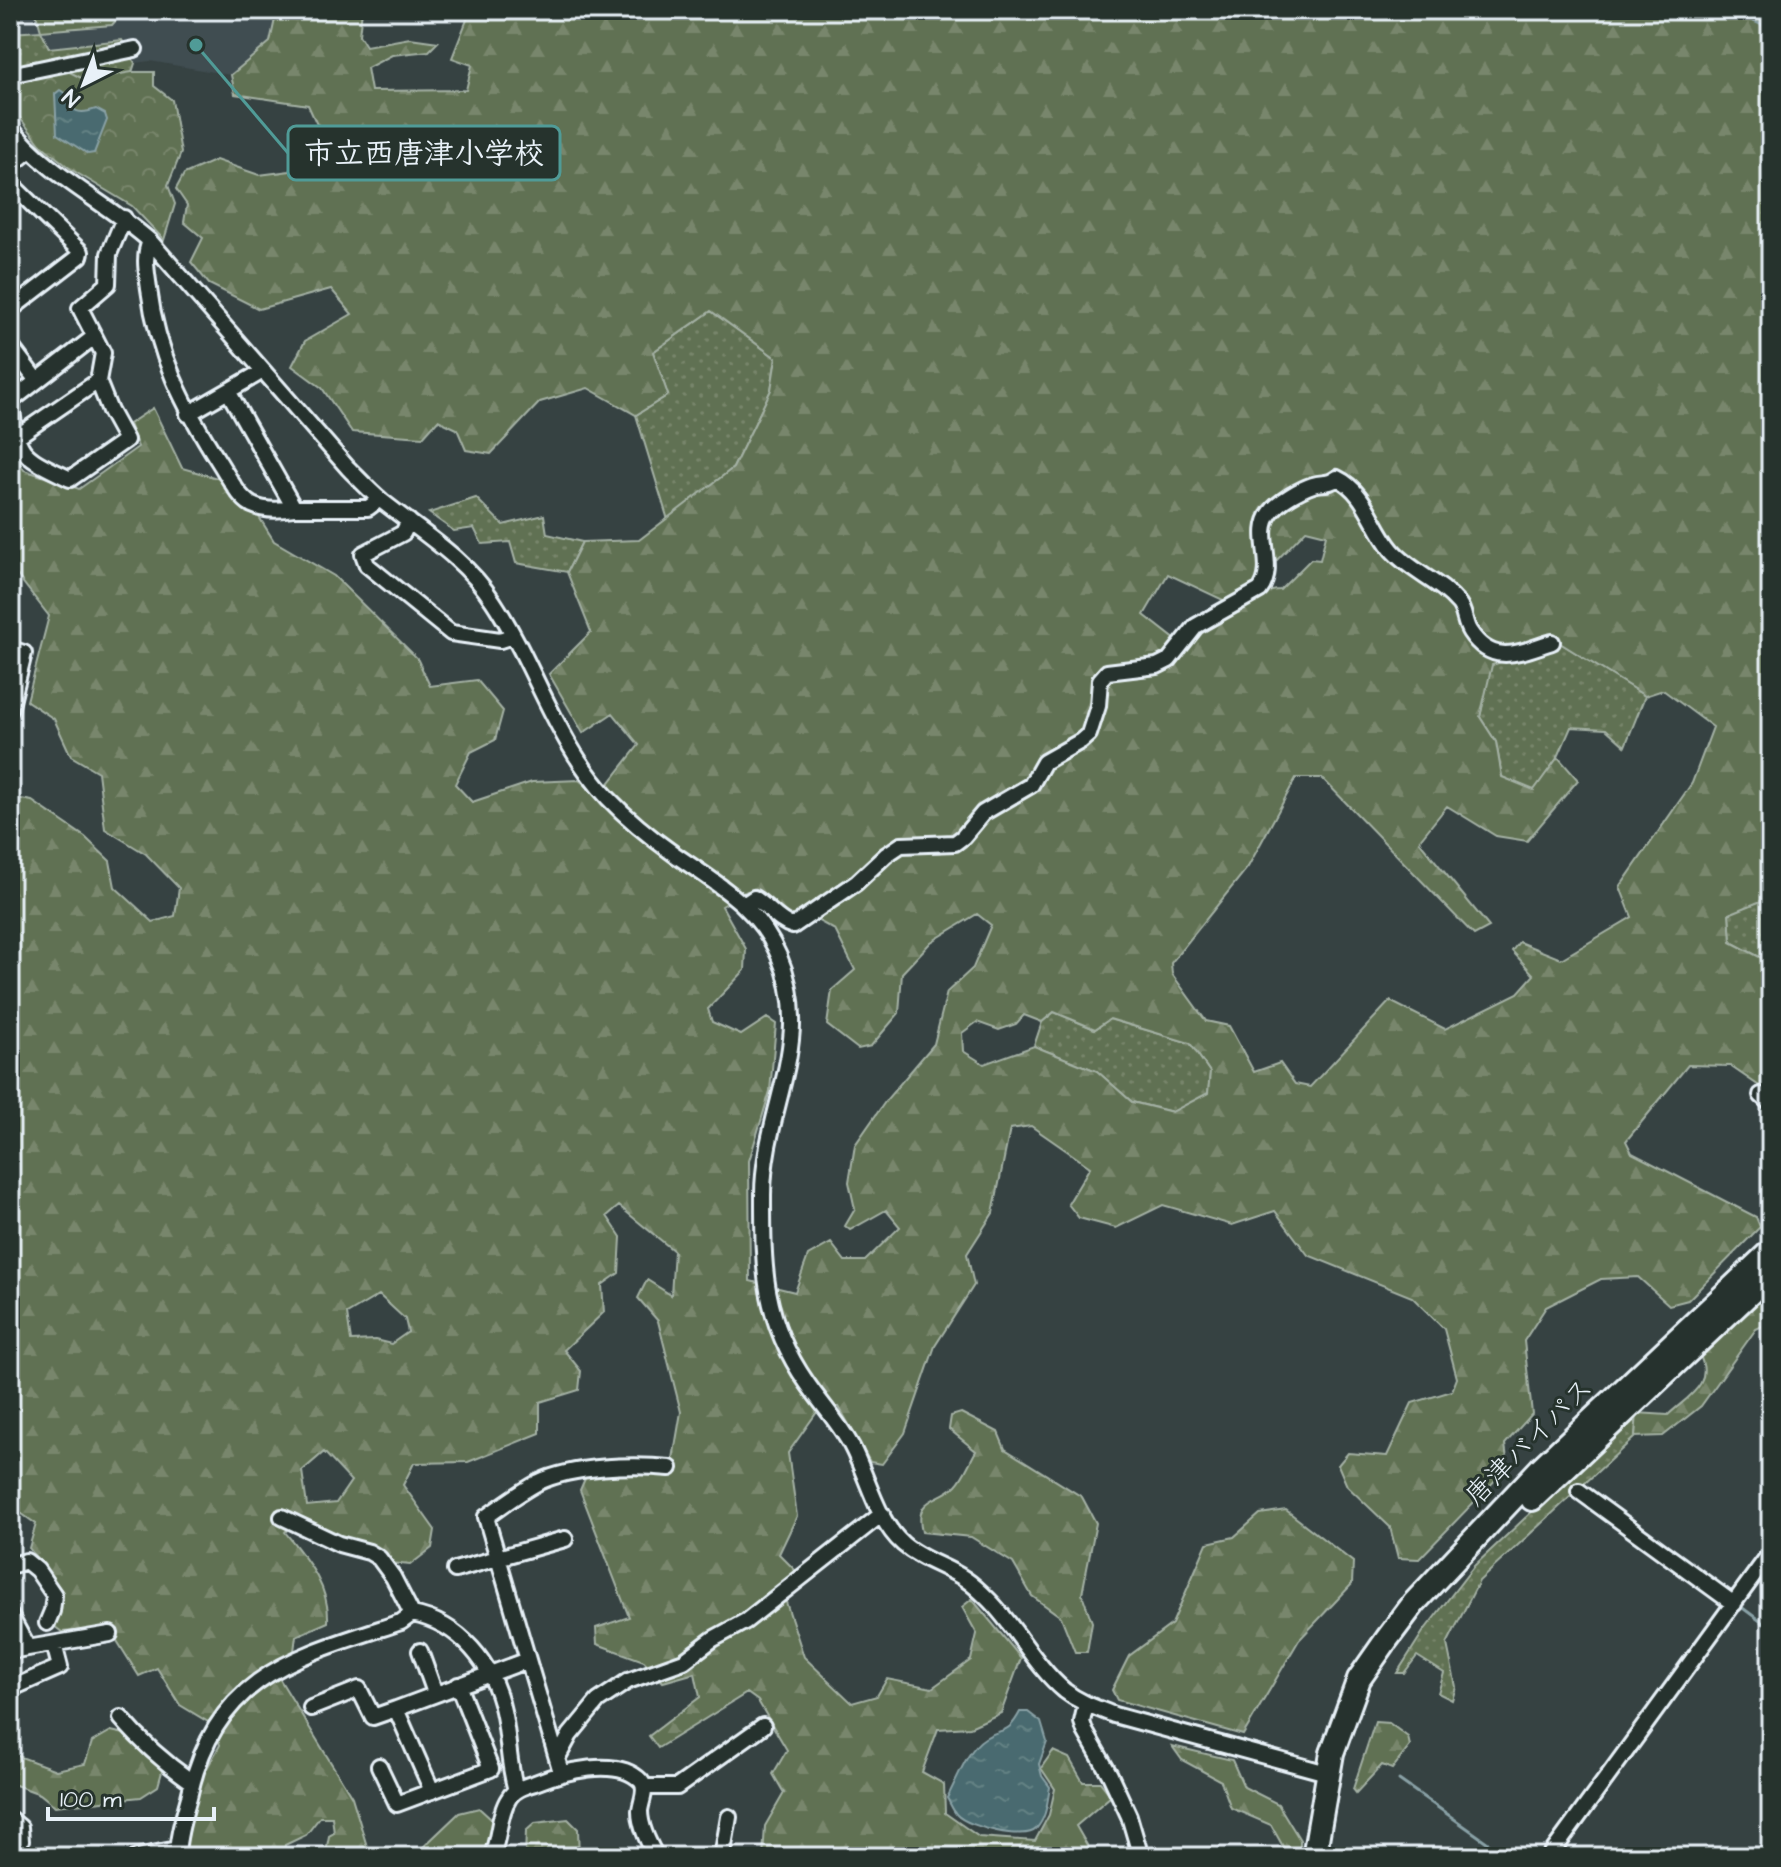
<svg xmlns="http://www.w3.org/2000/svg" width="1781" height="1867" font-family="'Architects Daughter','Klee One',sans-serif">
<style>
.built{fill:#414d51}
.grass{fill:url(#grass-dots);stroke:#a4b1a5;stroke-width:2}
.forest{fill:url(#forest-firs);stroke:#a4b1a5;stroke-width:2;fill-rule:evenodd}
.park{fill:url(#park-crowns);stroke:#a4b1a5;stroke-width:2}
.garden{fill:#617152;stroke:#a4b1a5;stroke-width:2}
.water{fill:url(#water-ripples);stroke:#89a1a6;stroke-width:2}
.lines{fill:none;stroke-linecap:round;stroke-linejoin:round}
.stream{stroke:#89a1a6;stroke-width:3}
.minor-casing{stroke:#e8f1f8;stroke-width:20}
.highway-casing{stroke:#e8f1f8;stroke-width:28}
.minor{stroke:#26332d;stroke-width:14}
.highway{stroke:#26332d;stroke-width:22}
.labels{text-anchor:middle;stroke-width:6;stroke-linejoin:round;paint-order:stroke}
.street-label{font-size:28px;fill:#e8f1f8;stroke:#26332d}
.leader{fill:none;stroke:#509b97;stroke-width:3}
.callout-dot{fill:#509b97;stroke:#26332d;stroke-width:3}
.callout{fill:#26332d;stroke:#509b97;stroke-width:3}
.callout-label{font-size:30px;text-anchor:middle;font-weight:bold;fill:#e8f1f8}
</style>
<defs>
<pattern id="grass-dots" width="8" height="8" patternUnits="userSpaceOnUse" patternTransform="scale(2)"><rect width="8" height="8" fill="#617152"/><path d="M2 2h.1M6 6h.1" fill="none" stroke="#78866c" stroke-width="1.8" stroke-linecap="round"/></pattern>
<pattern id="forest-firs" width="22" height="20" patternUnits="userSpaceOnUse" patternTransform="scale(2)"><rect width="22" height="20" fill="#617152"/><path d="M5 1l3.5 6h-7zM16 11l3.5 6h-7z" fill="#78866c"/></pattern>
<pattern id="park-crowns" width="20" height="18" patternUnits="userSpaceOnUse" patternTransform="scale(2)"><rect width="20" height="18" fill="#617152"/><path d="M2 6a3 3 0 1 1 6 0M12 15a3 3 0 1 1 6 0" fill="none" stroke="#78866c"/></pattern>
<pattern id="water-ripples" width="26" height="14" patternUnits="userSpaceOnUse" patternTransform="scale(2)"><rect width="26" height="14" fill="#496b6f"/><path d="M2 4q2-2 4 0t4 0M15 11q2-2 4 0t4 0" fill="none" stroke="#638184"/></pattern>
</defs>
<rect width="100%" height="100%" fill="#364242"/>
<filter id="ink" filterUnits="userSpaceOnUse"><feTurbulence type="fractalNoise" baseFrequency=".0125" numOctaves="2"/><feDisplacementMap in="SourceGraphic" scale="16" xChannelSelector="R" yChannelSelector="G"/><feConvolveMatrix kernelMatrix="1 2 1 2 8 2 1 2 1" color-interpolation-filters="sRGB"/></filter>
<g filter="url(#ink)">
<path class="built" d="M10,10H277L270,42L231,75L150,61L135,63L122,40L10,52Z"/>
<path class="grass" d="M41,31L49,48L122,40L135,63L129,82L10,105V33Z
M711,311L776,358L771,390L733,468L668,520L636,415L668,395L653,352Z
M476,498L503,525L544,515L547,534L582,542L567,572L516,563L510,542L482,544L474,528L454,531L429,513Z
M1560,643L1645,696L1625,746L1606,729L1571,727L1558,757L1534,791L1502,777L1496,742L1480,717L1491,665Z
M1771,897V963L1731,942L1729,913Z
M1054,1012L1095,1029L1109,1019L1190,1043L1210,1072L1208,1094L1173,1112L1132,1102L1097,1071L1034,1046L1042,1022Z
M1637,1413L1635,1437L1479,1581L1447,1644L1456,1687L1452,1700L1438,1693L1444,1673L1417,1656L1404,1673H1397L1423,1632L1474,1566Z"/>
<path class="forest" d="M277,10H362L359,35L366,46L410,38L438,42L429,51L392,55L367,68L371,91L466,90L472,65L452,58L468,17L465,10H1771V897L1729,914L1731,942L1771,963V1094L1730,1066L1688,1065L1626,1141L1632,1153L1756,1217L1760,1227L1688,1300L1669,1305L1638,1277L1601,1279L1546,1307L1524,1341L1532,1414L1505,1444L1508,1467L1419,1559L1398,1558L1390,1527L1347,1486L1338,1465L1348,1453L1387,1456L1412,1403L1452,1391L1457,1378L1444,1329L1412,1297L1308,1255L1275,1211L1232,1225L1163,1205L1116,1228L1079,1218L1068,1204L1090,1167L1031,1126L1010,1129L993,1213L967,1254L974,1285L935,1346L905,1433L882,1464L870,1462L839,1407L817,1412L788,1453L797,1516L779,1554L795,1570L785,1599L804,1657L852,1703L877,1696L887,1679L932,1688L971,1660L977,1634L962,1607L972,1599L1021,1658L1001,1713L970,1727L938,1729L922,1772L944,1784L945,1813L979,1837L1035,1841L1049,1815L1055,1789L1041,1768L1053,1751L1069,1758L1083,1782H1100L1111,1796L1076,1826L1087,1845L1086,1857H763L765,1826L784,1793L773,1774L787,1750L758,1701L747,1693L658,1748L649,1736L700,1697L695,1673L663,1682L644,1661L597,1644L596,1628L629,1617L580,1490L587,1474L672,1465L681,1412L658,1321L638,1298L647,1280L671,1295L674,1251L619,1206L607,1216L621,1237L619,1273L602,1285L604,1312L564,1350L581,1371L579,1390L540,1402V1433L468,1462L414,1463L403,1485L435,1530L432,1548L410,1565L391,1563L297,1521L285,1532C306,1559 330,1586 328,1622L296,1636L294,1651L279,1662V1678L352,1797L368,1850L364,1857H325L329,1836L334,1833L332,1817H320L306,1835L285,1845L283,1857H183L201,1779L220,1745L213,1725L180,1705L157,1668L139,1676L109,1628L62,1632L51,1624L63,1592L29,1548L36,1524L22,1514H10V797L32,801L85,837L110,861L115,887L153,922L175,916L179,888L146,854L105,829L98,772L71,756L54,719L27,701L49,616L10,566V447L24,470L79,489L138,447L129,424L153,408L182,468L217,478L259,517L274,541L334,576L417,658L430,686L477,680L503,711L495,740L471,752L455,784L472,802L532,782L579,780L599,796L639,745L613,713L583,733L549,674L591,632L567,572L582,542L639,540L733,468L771,390L776,358L711,311L653,352L668,395L636,415L588,388L540,402L491,454L466,450L457,429L438,420L423,437L352,432L322,388L292,366L305,341L352,314L331,289L259,309L209,284L191,262L203,238L184,222L187,205L176,189L184,174L216,160L259,175L290,171L324,140L308,105L235,94L231,75L270,42ZM1306,530L1326,535L1320,560L1311,559L1280,590C1251,591 1203,625 1185,647L1144,615L1168,574L1225,601L1269,577L1272,565ZM1560,643L1645,696L1663,690L1713,727L1692,783L1620,887L1632,917L1561,959L1519,942L1512,951L1534,975L1518,993L1445,1029L1390,1001L1310,1087L1295,1084L1280,1063L1254,1072L1229,1026L1206,1021L1172,974L1171,963L1248,867L1296,778H1322L1474,935L1489,927L1419,841L1447,806L1496,836L1527,841L1578,780L1558,757L1534,790L1502,777L1496,742L1480,717L1492,665ZM747,891L783,924L804,913L835,930L855,970L832,990L827,1025L858,1049L871,1046L899,1013L902,973L931,942L977,914L991,925L973,968L947,992L934,1044L887,1099L855,1145L849,1182L855,1209L845,1226L850,1230L886,1210L900,1227L865,1261H845L831,1243L808,1256L795,1292L750,1281L749,1161L770,1091L776,1024L767,1018L741,1035L712,1022L708,1009L745,970L746,949L722,906ZM1054,1012L1095,1029L1110,1019L1190,1043L1210,1072L1208,1093L1172,1112L1132,1102L1097,1071L1034,1046L984,1064L963,1051L962,1033L977,1022L999,1030L1016,1024L1024,1015L1042,1022ZM379,1295L405,1319L408,1332L391,1344L375,1340L351,1341L347,1314ZM324,1452L351,1481L336,1503L307,1506L302,1471Z
M1771,1287V1322L1756,1329L1701,1406L1663,1436L1635,1437L1637,1413L1668,1415C1688,1396 1715,1384 1699,1354Z
M961,1413L998,1432L1005,1449L1082,1497L1096,1523L1082,1594L1092,1622L1087,1652H1075L1061,1617L1032,1596L1013,1563L971,1537L922,1532C913,1496 940,1502 956,1485C964,1477 970,1461 976,1451L949,1429L951,1416Z
M1286,1510L1353,1562L1352,1584L1299,1640L1243,1735L1117,1700L1112,1690L1129,1656L1172,1624L1207,1543L1234,1537L1260,1514Z
M1375,1722L1389,1723L1408,1737L1410,1746L1392,1769L1382,1765L1356,1793L1353,1789Z
M111,1731L129,1735L163,1768L158,1786L141,1797L55,1806L40,1794L10,1783V1753L56,1770L85,1764L92,1742Z
M1172,1746L1232,1760L1244,1787L1278,1804L1300,1840V1857H1289L1271,1825L1231,1808L1221,1781L1182,1760Z
M479,1808L492,1820L490,1838L483,1857H418L416,1854L459,1813Z
M568,1819L578,1829L579,1857H525L526,1831L535,1823Z"/>
<path class="park" d="M64,69L85,80L132,72H154V86L172,100L181,153L168,185L175,204L164,240L132,206L72,170L40,144L10,105V82Z"/>
<path class="garden" d="M35,10H125L112,25L41,31Z"/>
<path class="water" d="M60,90L66,94C71,113 79,115 96,109L105,114L107,120L94,153L88,154L57,134L55,94Z
M1020,1712H1028L1041,1722L1047,1742L1039,1764L1042,1776L1050,1787C1047,1802 1047,1817 1036,1829C1025,1841 968,1827 957,1815C953,1811 950,1803 947,1798C957,1780 967,1749 985,1738C1003,1727 1008,1735 1020,1712Z"/>
<g class="lines">
<path class="stream" d="M1681,18L1749,19L1771,29
M1740,1606L1771,1629
M1399,1780L1508,1857"/>
<defs>
<path id="minor" d="M10,75L135,49
M10,127C48,176 105,201 150,241L348,468C359,479 370,491 382,501C421,532 465,558 493,601C535,664 555,741 608,798C628,819 650,837 674,854C716,883 758,906 779,956C816,1041 763,1109 763,1195C763,1269 763,1320 807,1383C822,1405 840,1424 852,1447C868,1478 877,1521 903,1544C921,1560 946,1566 965,1579C974,1585 982,1593 989,1600C1017,1628 1034,1665 1065,1691C1080,1703 1097,1708 1114,1715L1327,1773
M10,166L30,150
M10,183L81,252L80,256L10,310
M150,241C143,257 147,272 149,289C157,354 184,407 219,462C228,476 238,497 252,505C264,511 282,510 294,508H368L380,499
M94,337L11,401C17,456 21,455 70,479L126,440L110,411L98,381L103,353L80,308L108,284L109,254L124,218
M10,345L37,381
M228,391L294,508
M188,414L263,371
M15,438L98,381
M409,521L403,533L363,554L367,565L451,633L500,640L512,636
M10,649L24,653L10,710
M745,904L754,898C768,906 778,922 793,926L856,883L886,855L901,845L955,843L963,837L983,813L1031,785L1044,762L1081,741L1089,734L1098,706L1100,680L1107,672L1157,666L1169,660L1196,626L1260,590C1278,565 1253,535 1271,512C1279,501 1301,489 1313,485C1323,482 1329,485 1337,478C1366,492 1372,526 1392,550C1411,572 1440,581 1459,604C1465,612 1464,623 1470,632C1493,667 1520,652 1552,642
M1761,1095L1771,1104
M1579,1491L1734,1604
M282,1517L339,1544L369,1552L379,1558L393,1577L412,1614
M10,1566L26,1561L37,1570L54,1595L52,1611L47,1623
M455,1570L565,1539
M10,1615L28,1648
M10,1651L110,1634
M420,1651L435,1693
M10,1689L60,1667L54,1644
M1086,1704L1082,1722L1085,1731L1110,1775L1129,1816L1141,1857
M311,1708L359,1689L373,1717L396,1709L432,1791
M396,1709L528,1660
M121,1718C142,1743 165,1763 192,1782
M558,1757L570,1735L598,1701L628,1681L684,1661L713,1639L746,1621L882,1514
M379,1766L397,1804L491,1769L458,1685
M561,1772L486,1517C503,1505 520,1492 539,1482C573,1466 633,1464 670,1468
M645,1787H677L763,1726
M10,1819L20,1827L21,1841L15,1857
M137,1857L177,1849
M177,1857C177,1837 184,1816 189,1797C216,1674 295,1657 401,1622L412,1614C460,1623 493,1664 503,1711C509,1737 508,1765 516,1790
M491,1857C500,1839 498,1814 509,1798C514,1789 525,1786 535,1783C562,1772 617,1756 641,1781C648,1789 641,1801 640,1811C640,1827 649,1843 656,1857
M722,1857L729,1817
M1549,1857L1771,1552"/>
<path id="highway" d="M1532,1499L1771,1273
M1314,1857L1332,1753L1359,1679L1387,1639L1414,1603L1541,1468L1771,1251"/>
</defs>
<use href="#minor" class="minor-casing"/>
<use href="#highway" class="highway-casing"/>
<use href="#minor" class="minor"/>
<use href="#highway" class="highway"/>
</g>
</g>
<g class="labels">
<g class="street-label">
<text transform="translate(1528 1441) rotate(-45)" y="10">唐津バイパス</text>
</g>
</g>
<path class="leader" d="M196 45L288 153"/>
<circle class="callout-dot" cx="196" cy="45" r="8"/>
<rect class="callout" x="288" y="126" width="272" height="54" rx="8"/>
<g class="callout-label">
<text x="424" y="163">市立西唐津小学校</text>
</g>
<rect width="1781" height="1867" fill="none" stroke="#26332d" stroke-width="40"/>
<rect x="20" y="20" width="1741" height="1827" fill="none" stroke="#e8f1f8" stroke-width="3" filter="url(#ink)"/>
<g transform="translate(84 84) rotate(222)" stroke="#26332d" stroke-width="6" paint-order="stroke">
<path d="M0-6L14 30L0 20L-14 30Z" fill="#e8f1f8"/>
<text y="-12" font-size="22" font-weight="bold" text-anchor="middle" fill="#e8f1f8">N</text>
</g>
<path d="M48 1807v12h166v-12" fill="none" stroke="#e8f1f8" stroke-width="4"/>
<text x="60" y="1807" font-size="24" fill="#e8f1f8" stroke="#26332d" stroke-width="6" paint-order="stroke">100 m</text>
</svg>
